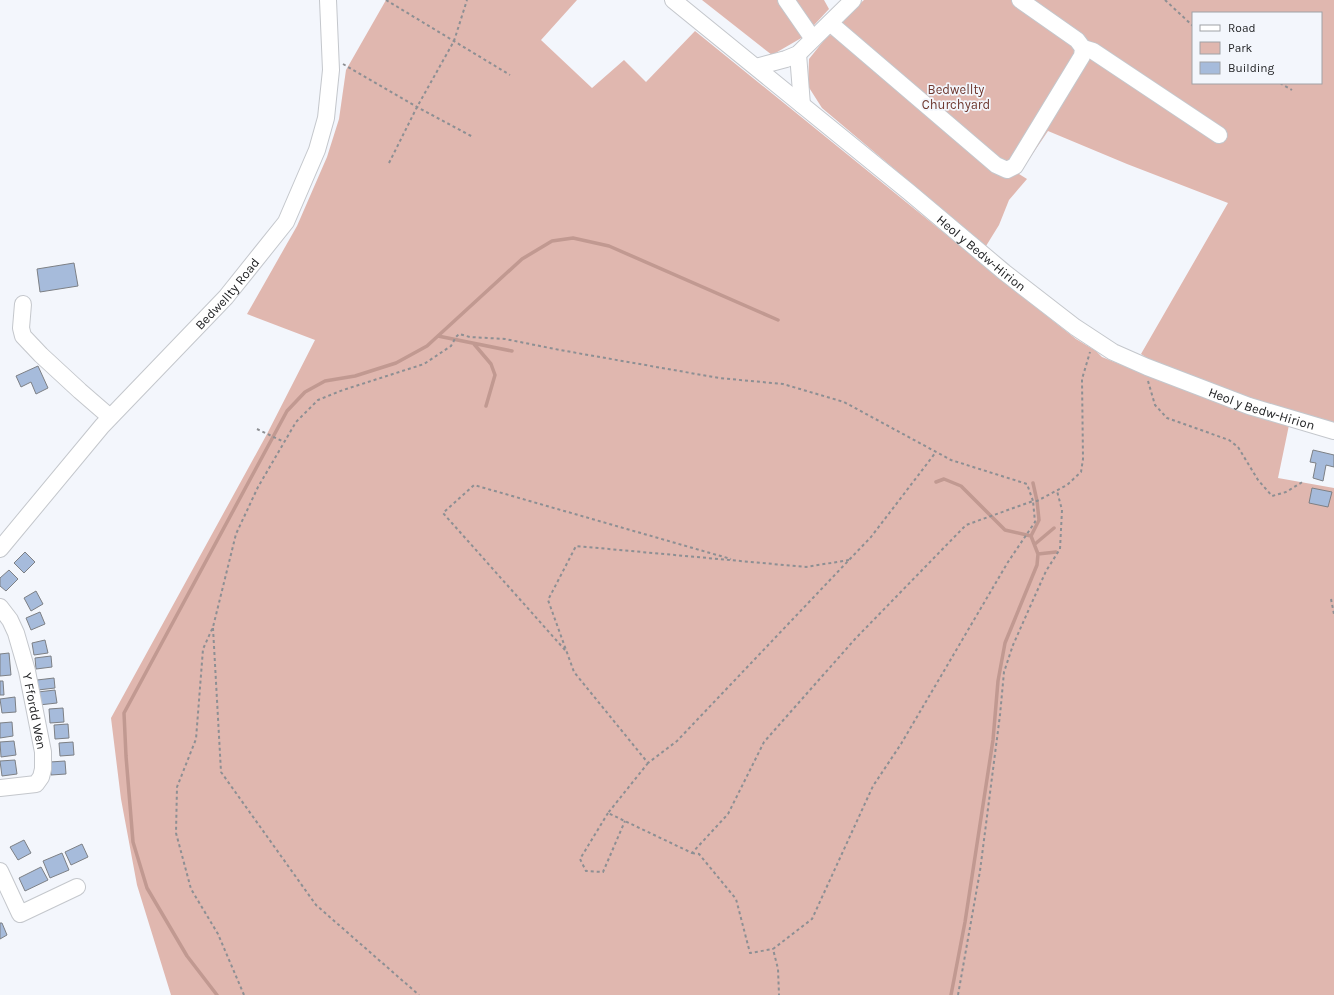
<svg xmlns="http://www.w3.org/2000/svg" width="1334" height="995" font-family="Karla,sans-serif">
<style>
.green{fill:#e0b7af;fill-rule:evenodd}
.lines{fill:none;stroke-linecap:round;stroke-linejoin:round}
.stream{stroke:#c19991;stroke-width:3.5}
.building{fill:#a6bbdb;stroke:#7d8085}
.minor-casing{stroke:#c4c7cc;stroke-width:18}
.path{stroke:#8d8f93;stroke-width:2;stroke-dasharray:3 3;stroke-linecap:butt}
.minor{stroke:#fff;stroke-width:16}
.labels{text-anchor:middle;stroke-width:3.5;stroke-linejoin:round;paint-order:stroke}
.park-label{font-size:13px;fill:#6e372e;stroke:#f3f6fc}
.street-label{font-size:13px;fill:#232426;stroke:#f3f6fc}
</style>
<rect width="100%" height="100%" fill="#f3f6fc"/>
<path class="green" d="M386,0H577L541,40L592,88L624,60L646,82L695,31L1033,305L1076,339L1096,351L1102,357L1134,370L1289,425L1278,478L1334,488V995H171L137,885L121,799L111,718L267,434L315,340L247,314L297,226L327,157L339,119L346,70Z
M702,0H824L829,9L803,37L772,55Z
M864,0H1334V425L1320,422L1217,387L1147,358L1141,354L1228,203L1127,164L1048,131L1019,174L1027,179L1009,200L999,225L986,246L822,108L808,86L809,59L825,39L829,35L837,36C841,20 852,11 864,0ZM1193,13H1321V83H1193Z"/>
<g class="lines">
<path class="stream" d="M438,336L512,351
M474,344L491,364L495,375L486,406
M936,482L944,479L961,486L1005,530L1031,536L1038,554L1037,565L1005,643L998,681L993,740L965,922L951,995
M1031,536L1039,520L1037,501L1033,483
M1035,544L1054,528
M1038,554L1056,552
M217,995L187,956L147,888L133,842L126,756L124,713L287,411L305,392L325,381L355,376L396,363L427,346L522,259L552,241L573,238L609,246L778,320"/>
</g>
<path class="building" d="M74,263L78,286L40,292L37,269Z
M38,366L48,388L36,394L31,382L21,387L16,376Z
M1313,450L1334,455V467L1326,465L1323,481L1313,478L1316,463L1310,462Z
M1312,488L1332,492L1328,507L1309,503Z
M25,552L35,562L24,573L14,563Z
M9,570L18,579L6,591L0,586V578Z
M36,591L43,604L31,611L24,598Z
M40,612L45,624L31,630L26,618Z
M45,640L48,653L34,655L32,643Z
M9,653L11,675L0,676V654Z
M51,656L52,667L36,669L35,658Z
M54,678L55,688L38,690L37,680Z
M0,681H3L4,695H0Z
M55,690L57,703L39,705L38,692Z
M15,697L16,712L2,713L0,699Z
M63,708L64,722L50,723L49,709Z
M12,722L13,736L0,738V723Z
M68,724L69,738L55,739L54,725Z
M14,741L16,755L1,757L0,742Z
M73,742L74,755L60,756L59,743Z
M15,760L17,774L2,776L0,761Z
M65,761L66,774L51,775L50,762Z
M24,840L31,853L18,860L10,847Z
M82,844L88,857L71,865L65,852Z
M62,853L69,870L50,878L43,861Z
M41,867L48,880L25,891L19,878Z
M0,923H2L7,935L0,939Z"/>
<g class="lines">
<defs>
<g id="minor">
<path id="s1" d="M673,0L909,192L1004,272L1075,327L1113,352L1147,367L1249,406L1334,431"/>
<path d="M786,0L813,39"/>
<path d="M830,23L996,165L1007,170L1015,166L1082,56L1083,48L1077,40L1020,0"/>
<path d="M1083,48L1093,51L1219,135"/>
<path d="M798,54L802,105"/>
<path d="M756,67L786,59L798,54L853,0"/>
<path d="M23,304L21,328L23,336L41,355L80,391L110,417"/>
<path id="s2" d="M0,549L102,426L226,297L286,222L317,150L326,118L331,70L328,0"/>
<path id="s3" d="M0,607L10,620L16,633L27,671L43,752V769L41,777L36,784L0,788"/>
<path d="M0,871L20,914L77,887"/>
</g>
</defs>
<use href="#minor" class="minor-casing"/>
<path class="path" d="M386,0L510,75
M1165,0L1193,26
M343,64L417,107L473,137
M1280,83L1292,90
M389,163L417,107L454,41L467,0
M1148,381L1155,405L1167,418L1229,440L1238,447L1258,480L1272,496L1286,492L1304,481
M257,429L284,442
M849,560L806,567L576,546L548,600L574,672L648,763L677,741L849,560L871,537L936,452
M1331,599L1334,614
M213,628L221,772L316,905L419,995
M565,650L443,513L474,485L731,559
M648,763L608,813L692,853L728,814L764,742L855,639L966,525L1033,501L1035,522L1008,562L901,744L873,786L812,919L773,949L778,969L779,995
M608,813L580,859L586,871L603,872L625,821
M692,853L699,854L736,899L750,953L773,949
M244,995L218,934L191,889L176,833L177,787L196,739L203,649L213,627L236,534L258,487L296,422L318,400L343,390L424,364L451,346L456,337L459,334L470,337L505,339L560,350L719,378L783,384L844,402L951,460L1027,484L1033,501H1037L1067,485L1081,472L1083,459L1082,379L1090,352
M958,995L980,871L1000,715L1004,672L1013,645L1046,571L1060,549L1062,510L1057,491"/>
<use href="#minor" class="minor"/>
</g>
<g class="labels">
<g class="park-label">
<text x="956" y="94">Bedwellty<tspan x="956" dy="15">Churchyard</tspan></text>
</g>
<g class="street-label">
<text dy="5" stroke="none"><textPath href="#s1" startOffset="399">Heol y Bedw-Hirion</textPath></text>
<text dy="5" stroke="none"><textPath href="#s2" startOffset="342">Bedwellty Road</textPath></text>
<text dy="5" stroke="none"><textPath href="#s1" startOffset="723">Heol y Bedw-Hirion</textPath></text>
<text dy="5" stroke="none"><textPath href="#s3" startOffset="111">Y Ffordd Wen</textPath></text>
</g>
</g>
<rect x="1192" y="12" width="130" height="72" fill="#f3f6fc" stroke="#a0a2a6"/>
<rect x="1200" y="25" width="20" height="6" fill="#ffffff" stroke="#a0a2a6"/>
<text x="1228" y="32" font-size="12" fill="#232426">Road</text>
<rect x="1200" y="42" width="20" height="12" fill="#e0b7af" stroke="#a0a2a6"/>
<text x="1228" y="52" font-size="12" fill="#232426">Park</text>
<rect x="1200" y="62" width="20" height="12" fill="#a6bbdb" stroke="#a0a2a6"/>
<text x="1228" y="72" font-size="12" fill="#232426">Building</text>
</svg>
